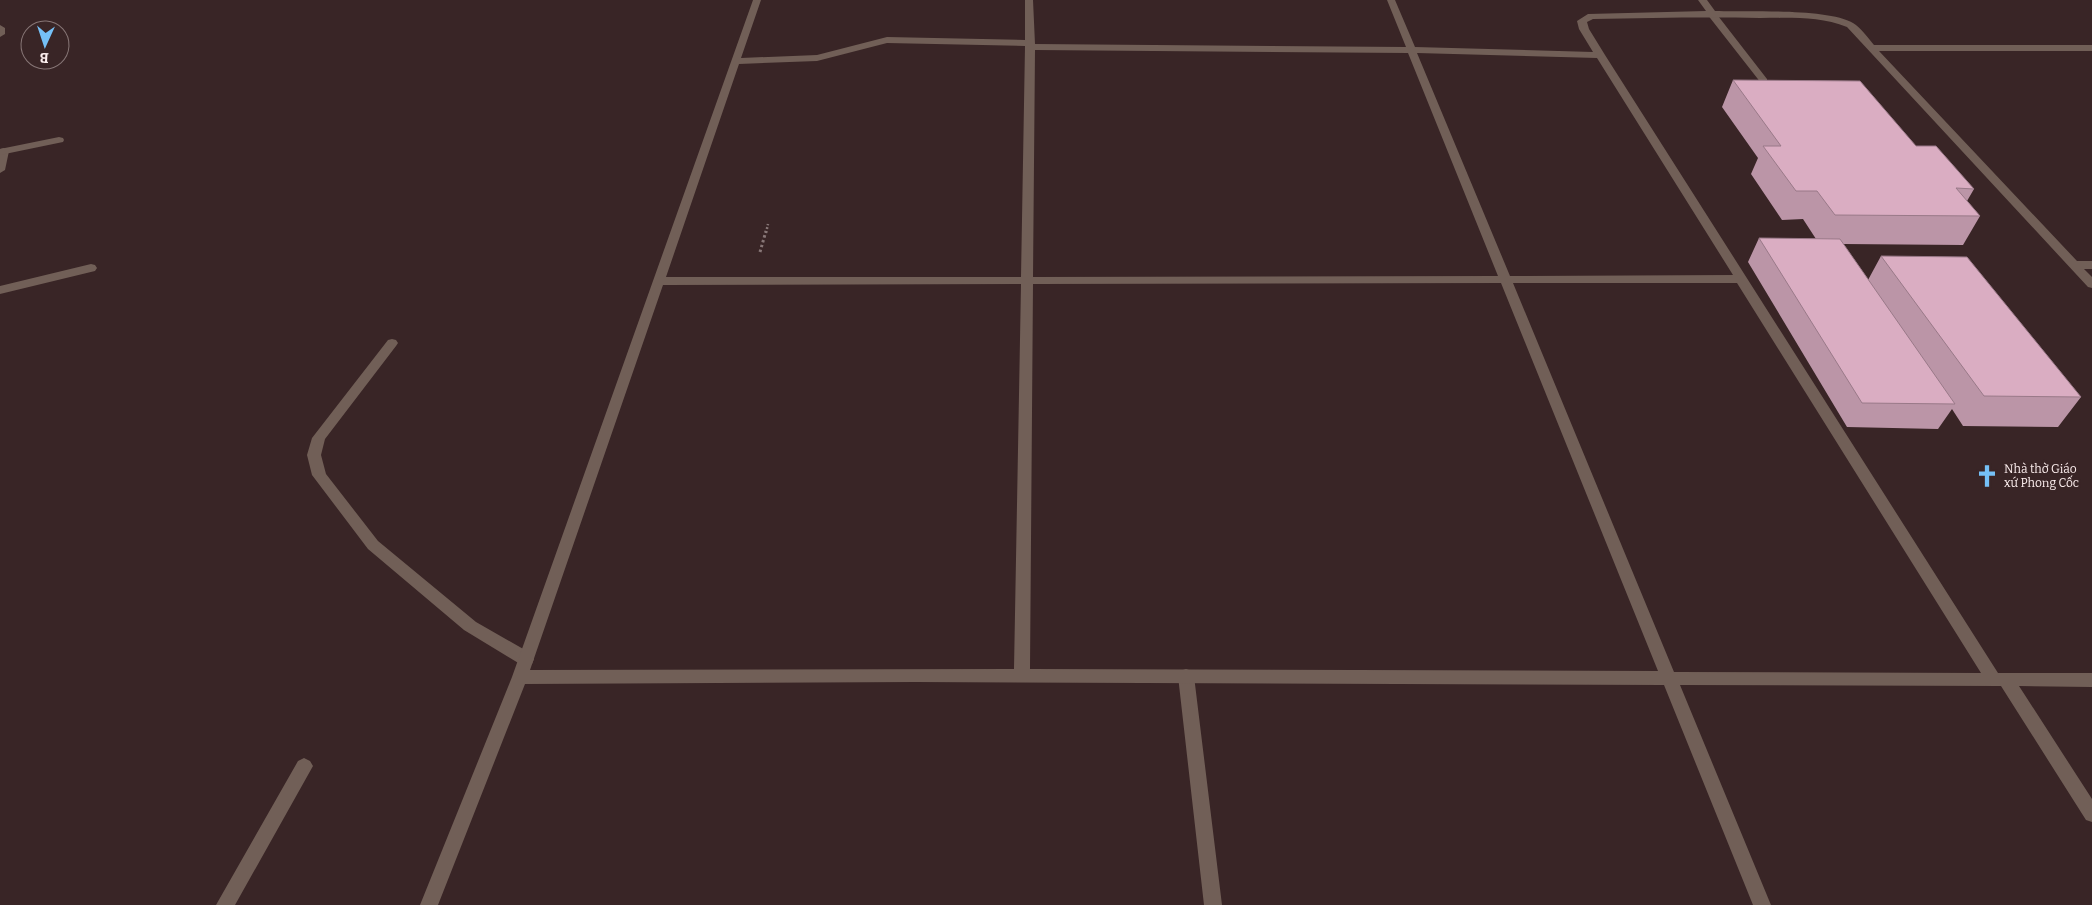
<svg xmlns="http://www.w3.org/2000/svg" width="2092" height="905" font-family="Bitter,serif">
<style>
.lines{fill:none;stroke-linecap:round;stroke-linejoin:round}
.path-far1{stroke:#877;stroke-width:2.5;stroke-dasharray:2 2;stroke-linecap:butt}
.path{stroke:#877;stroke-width:3;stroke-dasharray:2.5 2.5;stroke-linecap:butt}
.service{fill:#715f57;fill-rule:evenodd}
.minor{fill:#715f57;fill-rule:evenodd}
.wall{fill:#bb95a7}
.building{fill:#daadc2;stroke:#997988}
.labels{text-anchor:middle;stroke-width:5;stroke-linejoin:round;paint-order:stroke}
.poi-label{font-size:12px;fill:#fdefef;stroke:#392526;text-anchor:start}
</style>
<rect width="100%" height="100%" fill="#392526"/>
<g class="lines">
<path class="path-far1" d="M766,233L768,224"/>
<path class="path" d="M760,252L766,231"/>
<path class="service" d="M1712,11L1715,12L1767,79V83H1761L1707,14Z
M4,148L9,151L5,170L0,173V149Z
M392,339L396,340L398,343L396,346L325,439L321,455L326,474L378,541L476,622L532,654L534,659L532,664L526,666L520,664L464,630L368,549L312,475L307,455L312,438L388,340Z
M1186,669L1192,671L1194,676L1222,905H1204L1178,676L1180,671Z
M304,758L310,761L313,766L235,905H216L298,761Z"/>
<path class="minor" d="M753,0H761L741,58L817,55L887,37L1025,40V0H1033L1035,44L1406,47L1387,0H1395L1415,47L1593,52L1579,29L1577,21L1588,14L1706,11L1698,0H1707L1715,11C1746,12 1828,8 1853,23C1861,28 1868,38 1874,45H2092V51H1879L2077,261H2092V269H2084L2092,277V288L2088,287L1847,27C1819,16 1790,18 1760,18C1705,17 1649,18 1593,19L1587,22L1589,29L1605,55L1998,673H2092V687L2019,686L2092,799V822L2086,820L2001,686L1680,685L1771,905H1753L1664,685L915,682L525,684L438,905H420L512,677ZM887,43L1025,46L1021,277H666L739,64L817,61ZM1035,50L1408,53L1498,276L1033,277ZM1417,53L1597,58L1733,275L1510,276ZM1501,283L1658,671L1030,669L1033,284ZM1513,283H1737L1981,673L1674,672ZM1021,284L1014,669L530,670L663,285Z
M0,25L5,28V34L0,37Z
M59,137L63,138L64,140L63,142L0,155V149Z
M91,264L95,265L97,268L95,271L0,294V286Z"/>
</g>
<path class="wall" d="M1733,80L1916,146L1974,189L1967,201L1980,216L1963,245L1843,244L1868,280L1881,256L2081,397L2058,427L1963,426L1952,409L1938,429L1847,427L1748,262L1759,238L1816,239L1803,219L1782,220L1751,174L1758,158L1722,107Z"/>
<path class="building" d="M1733,80L1860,81L1916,146H1936L1974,189L1956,188L1980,216L1835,215L1817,191H1796L1763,146H1781Z
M1759,238L1840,239L1955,404L1862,403Z
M1881,256L1967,257L2081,397L1984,396Z"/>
<defs>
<symbol id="church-bare" viewBox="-9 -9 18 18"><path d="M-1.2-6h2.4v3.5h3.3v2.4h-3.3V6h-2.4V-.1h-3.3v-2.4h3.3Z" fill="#75c0f6" stroke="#392526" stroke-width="2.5" paint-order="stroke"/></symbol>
</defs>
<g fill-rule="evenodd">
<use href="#church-bare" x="1971" y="460" width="32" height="32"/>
</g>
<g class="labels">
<g class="poi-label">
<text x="2004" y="473">Nhà thờ Giáo<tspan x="2004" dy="14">xứ Phong Cốc</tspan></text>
</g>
</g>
<g transform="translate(45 45) rotate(183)"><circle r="24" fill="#392526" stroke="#877676"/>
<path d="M0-4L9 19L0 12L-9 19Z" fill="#75c0f6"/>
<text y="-8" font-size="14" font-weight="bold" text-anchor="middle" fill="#fdefef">B</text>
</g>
</svg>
